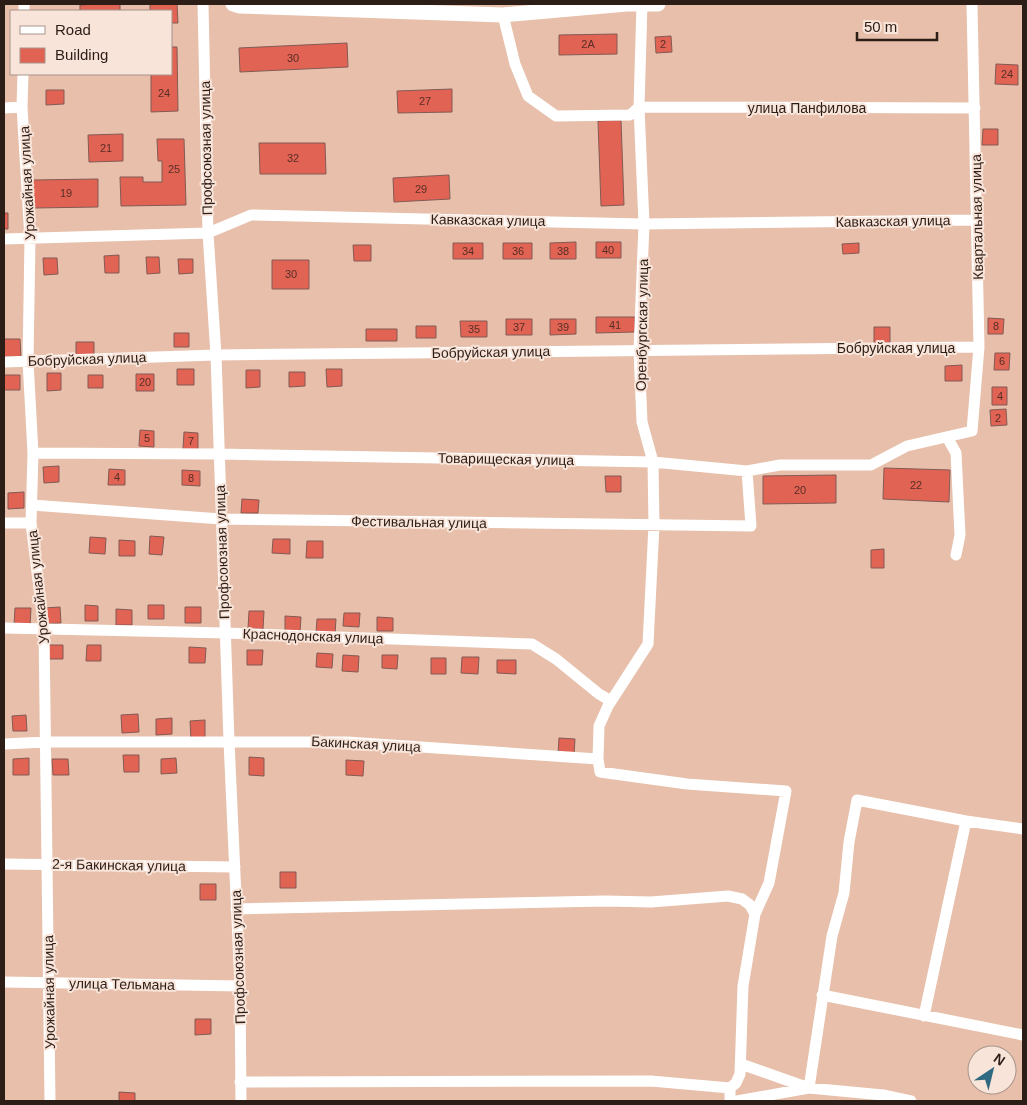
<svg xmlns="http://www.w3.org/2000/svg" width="1027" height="1105" font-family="Helvetica,sans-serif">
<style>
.building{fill:#e16354;stroke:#835a54}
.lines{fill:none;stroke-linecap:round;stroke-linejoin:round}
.minor{stroke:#fff;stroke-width:11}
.major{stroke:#fff;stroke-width:15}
.labels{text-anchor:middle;stroke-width:4;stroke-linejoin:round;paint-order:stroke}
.number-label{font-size:11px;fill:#592e26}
.street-label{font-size:14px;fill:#2c1d16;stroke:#f9e4d9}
</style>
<rect width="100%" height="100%" fill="#e7bfaa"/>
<path class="building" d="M99,4H120V11H80V5Z
M150,4H177L178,23H171V11H150Z
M617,34V54L559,55V35Z
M671,36L672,52L656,53L655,37Z
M347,43L348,67L240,72L239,48Z
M171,47H177L178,111L151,112V74H171Z
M996,64L1018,65V85L995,84Z
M452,89V112L398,113L397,91Z
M46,90H64V104L46,105Z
M621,120L624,205L601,206L598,121Z
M983,129H998V145H982Z
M123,134V161L89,162L88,135Z
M157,139H184L186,205L121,206L120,177H143V182H162V161H158Z
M259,143H325L326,174H260Z
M449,175L450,199L394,202L393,178Z
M98,179V207L34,208L33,180Z
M4,213H8V229H4Z
M576,242V259H550V243Z
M596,242H621V258H596Z
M453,243H483V259H453Z
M503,243H532V259H503Z
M859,243V253L843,254L842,244Z
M353,245H371V261H354Z
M119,255V273H105L104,256Z
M146,257H159L160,273L147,274Z
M43,258H57L58,274L44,275Z
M178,259H193V273L179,274Z
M272,260H309V289H272Z
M596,317H635V332L596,333Z
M988,318L1004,319L1003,334H988Z
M506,319H532V335H506Z
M550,319H576V334L550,335Z
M460,321H487V337H461Z
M416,326H436V338H416Z
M874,327H890V343H874Z
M366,329H397V341H366Z
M174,333H189V347H174Z
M4,339H20L21,357H4Z
M76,342H94V357H76Z
M995,353H1010L1009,370H994Z
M962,365V381H945V366Z
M177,369H194V385H177Z
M326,369H342V386L327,387Z
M246,370H260V387L246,388Z
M289,372H305V386L289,387Z
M47,373H61V390L47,391Z
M136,374H154V391H136Z
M4,375H20V390H4Z
M88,375H103V388H88Z
M992,387H1007V405H992Z
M1006,409L1007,425L991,426L990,410Z
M140,430L154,431V447L139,446Z
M184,432L198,433V450L183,449Z
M59,466V482L44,483L43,467Z
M884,468L950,470L949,502L883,499Z
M109,469L125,470V485H108Z
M182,470L200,471V486L182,485Z
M836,475V503L763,504V476Z
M605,476H621V492H606Z
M24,492V508L8,509V493Z
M242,499L259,500L258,513H241Z
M150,536L164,537L162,555L149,554Z
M90,537L106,538L105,554L89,553Z
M273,539H290V554L272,553Z
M119,540L135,541V556H119Z
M307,541H323V558H306Z
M884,549V568H871V550Z
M85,605L98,606V621H85Z
M148,605H164V619H148Z
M60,607L61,623L45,624L44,608Z
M185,607H201V623H185Z
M15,608H31L30,626L14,625Z
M116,609L132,610V625H116Z
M249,611H264L263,629H248Z
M344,613H360L359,627L343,626Z
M285,616L301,617L300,632H285Z
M377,617L393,618V631H377Z
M317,619H336L335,634L316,633Z
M48,645H63V659H48Z
M87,645H101V661H86Z
M189,647L206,648L205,663H189Z
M247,650H263L262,665H247Z
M317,653L333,654L332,668L316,667Z
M343,655L359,656L358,672L342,671Z
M382,655H398L397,669L382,668Z
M462,657H479L478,674L461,673Z
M431,658H446V674H431Z
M497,660H516V674L497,673Z
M138,714L139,732L122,733L121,715Z
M26,715L27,731H13L12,716Z
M172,718V734L156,735V719Z
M205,720V739H191L190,721Z
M559,738L575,739L574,755L558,754Z
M123,755H139V772H124Z
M249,757L264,758V776L249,775Z
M29,758V775H13V759Z
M176,758L177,773L161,774V759Z
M52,759H68L69,775H53Z
M346,760L364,761L363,776L346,775Z
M280,872H296V888H280Z
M200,884H216V900H200Z
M195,1019H211V1034L195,1035Z
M119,1092L135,1093V1101H119Z"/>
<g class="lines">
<path class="minor" d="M203,4L208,233L216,355L229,741L240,986L241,1101
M24,11V4
M503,15L515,64L528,96L556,116L630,115L639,107L975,108
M23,74L22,107L30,239L28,361L33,453L31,523L44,629L50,1101
M4,108L22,107
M4,239L208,233L251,215L644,224L976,220
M4,362L216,355L979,347
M947,437L956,453L960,535L956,555
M33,453L219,454L653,462L747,471L780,465H871L907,446L972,431L979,347L972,4
M32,505L221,519L751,526L747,471
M4,523H31
M4,628L225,633L532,644L556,659L599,694L611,701
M4,744L46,742H347L598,759L599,726L608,706L648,644L654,525L653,462L642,422L639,350L644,224L639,107L642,4
M598,759L600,772L687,784L786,791L769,883L755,914
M966,821L1023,829
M4,864L235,867
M236,909L606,901L651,902L728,896L742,899L750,905L755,914L743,986L740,1074L736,1083L730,1088
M4,982L240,986
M822,995L1023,1035
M741,1064L809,1088L883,1095L911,1101
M240,1082L651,1081L730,1088V1101
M737,1101L809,1088L832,936L844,893L849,842L857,800L966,821L924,1016"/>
<path class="major" d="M233,4L239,6L503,15L627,4H658"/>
</g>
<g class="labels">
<g class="number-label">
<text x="588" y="48">2А</text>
<text x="663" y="48">2</text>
<text x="293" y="62">30</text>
<text x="1007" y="78">24</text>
<text x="164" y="97">24</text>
<text x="425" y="105">27</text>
<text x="106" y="152">21</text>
<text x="293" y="162">32</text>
<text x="174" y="173">25</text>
<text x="421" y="193">29</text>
<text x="66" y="197">19</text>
<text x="608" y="254">40</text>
<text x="468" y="255">34</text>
<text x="518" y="255">36</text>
<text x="563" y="255">38</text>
<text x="291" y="278">30</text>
<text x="615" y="329">41</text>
<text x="996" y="330">8</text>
<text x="519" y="331">37</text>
<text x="563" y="331">39</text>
<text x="474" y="333">35</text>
<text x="1002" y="365">6</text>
<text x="145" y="386">20</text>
<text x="1000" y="400">4</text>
<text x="998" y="422">2</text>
<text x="147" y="442">5</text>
<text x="191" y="445">7</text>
<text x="117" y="481">4</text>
<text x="191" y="482">8</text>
<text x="916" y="489">22</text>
<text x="800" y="494">20</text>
</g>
<g class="street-label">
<text x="807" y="113">улица Панфилова</text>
<text transform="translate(206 148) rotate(-91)" y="5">Профсоюзная улица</text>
<text transform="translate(27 183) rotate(-93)" y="5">Урожайная улица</text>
<text transform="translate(977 217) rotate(-91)" y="5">Квартальная улица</text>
<text transform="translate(488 220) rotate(1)" y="5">Кавказская улица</text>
<text transform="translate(893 221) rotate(-1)" y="5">Кавказская улица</text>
<text transform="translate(642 325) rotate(-89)" y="5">Оренбургская улица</text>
<text x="896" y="353">Бобруйская улица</text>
<text transform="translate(491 352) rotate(-1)" y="5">Бобруйская улица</text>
<text transform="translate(87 359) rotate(-2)" y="5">Бобруйская улица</text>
<text transform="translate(506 459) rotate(1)" y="5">Товарищеская улица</text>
<text transform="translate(419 522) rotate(1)" y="5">Фестивальная улица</text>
<text transform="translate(222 552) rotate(-92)" y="5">Профсоюзная улица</text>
<text transform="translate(38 587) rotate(-96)" y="5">Урожайная улица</text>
<text transform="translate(313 636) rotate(2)" y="5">Краснодонская улица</text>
<text transform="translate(366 744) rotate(3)" y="5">Бакинская улица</text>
<text transform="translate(119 865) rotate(1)" y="5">2-я Бакинская улица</text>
<text transform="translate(238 957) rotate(-92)" y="5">Профсоюзная улица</text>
<text transform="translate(122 984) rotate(1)" y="5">улица Тельмана</text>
<text transform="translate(49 992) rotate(-91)" y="5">Урожайная улица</text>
</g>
</g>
<rect width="1027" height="1105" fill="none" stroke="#2c1d16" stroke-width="10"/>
<rect x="10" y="10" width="162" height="65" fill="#f9e4d9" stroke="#a7948b"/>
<rect x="20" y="26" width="25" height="8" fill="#ffffff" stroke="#a7948b"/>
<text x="55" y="35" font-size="15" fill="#2c1d16">Road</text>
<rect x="20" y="48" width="25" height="15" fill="#e16354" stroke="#a7948b"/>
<text x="55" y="60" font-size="15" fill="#2c1d16">Building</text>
<g transform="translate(992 1070) rotate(35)"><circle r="24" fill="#f9e4d9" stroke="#a7948b"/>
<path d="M0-4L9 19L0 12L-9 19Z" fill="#306982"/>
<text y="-8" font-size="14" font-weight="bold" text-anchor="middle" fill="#2c1d16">N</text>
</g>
<path d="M857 32v8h80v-8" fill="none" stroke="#2c1d16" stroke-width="2.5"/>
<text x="864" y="32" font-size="15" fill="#2c1d16" stroke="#f9e4d9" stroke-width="4" paint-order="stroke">50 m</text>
</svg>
